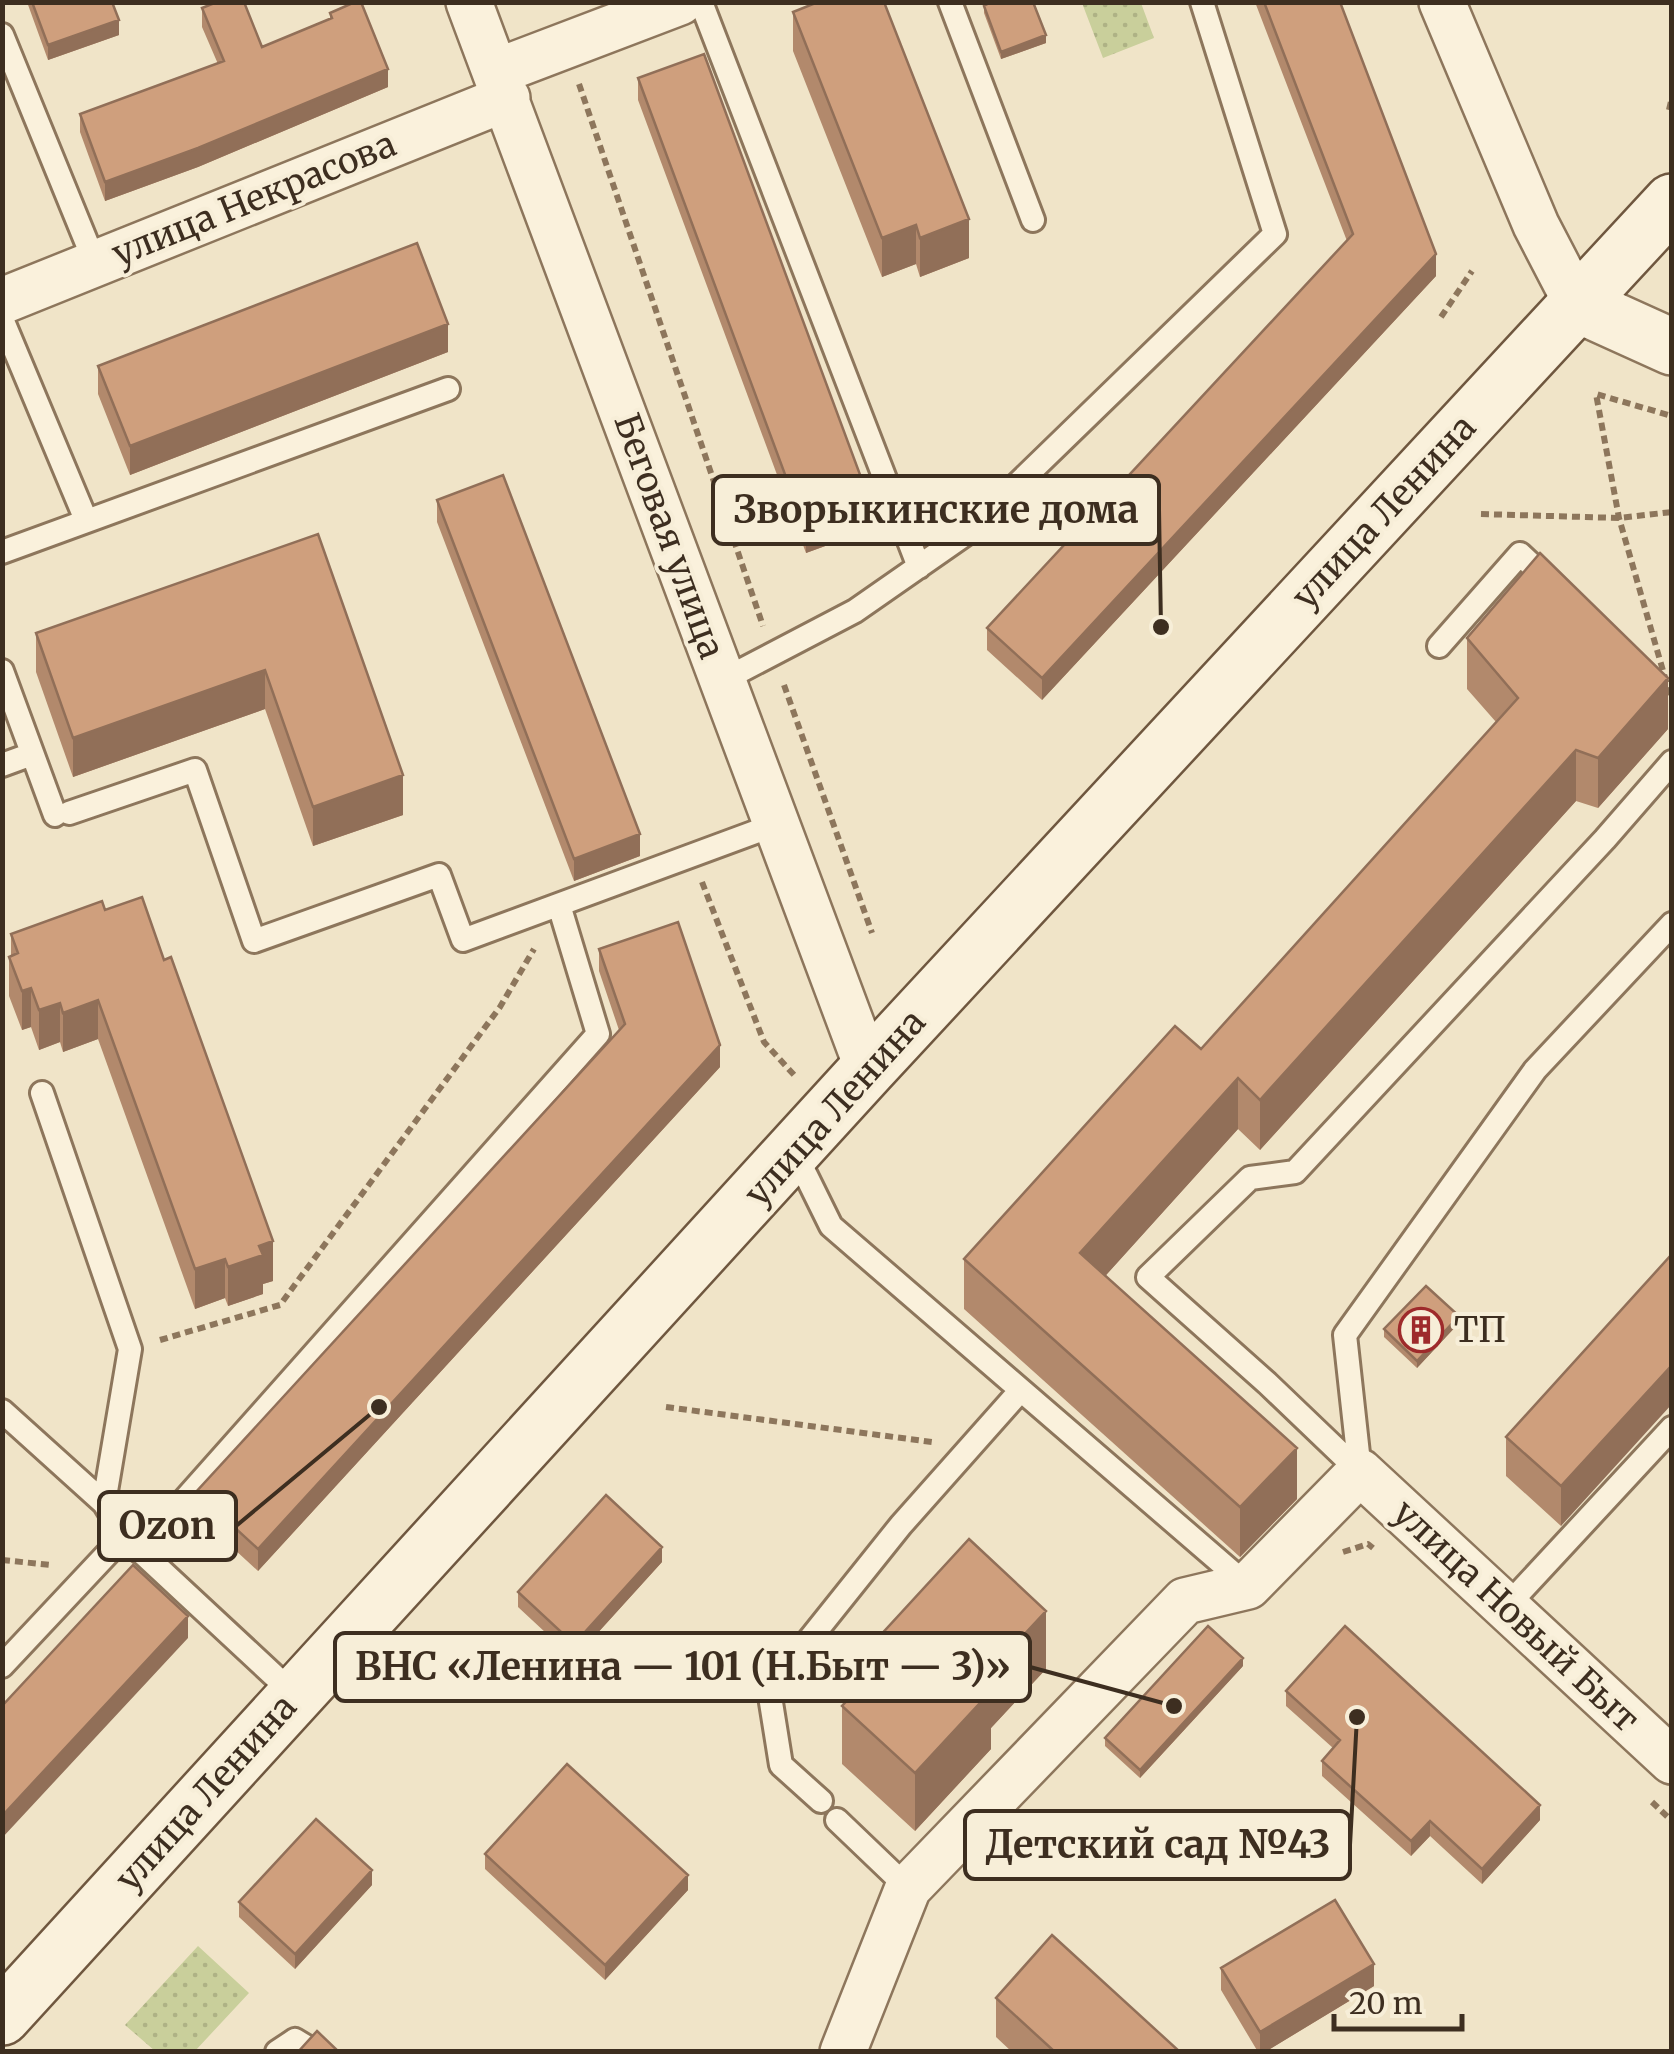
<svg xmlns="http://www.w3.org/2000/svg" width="1674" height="2054" font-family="Merriweather,serif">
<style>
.park{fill:url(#park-dots)}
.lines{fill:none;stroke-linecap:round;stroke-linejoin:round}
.service-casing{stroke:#8d765c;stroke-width:28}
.minor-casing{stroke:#8d765c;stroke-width:50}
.tertiary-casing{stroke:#8d765c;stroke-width:60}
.secondary-casing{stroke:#6f573f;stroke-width:60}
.path{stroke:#8d765c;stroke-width:6;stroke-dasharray:8 5;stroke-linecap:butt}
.service{stroke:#faf1dc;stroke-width:22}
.minor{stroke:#faf1dc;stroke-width:45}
.tertiary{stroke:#faf1dc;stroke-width:55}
.secondary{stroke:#faf1dc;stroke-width:55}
.wall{fill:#b2896c}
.shaded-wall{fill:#916f58}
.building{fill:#cf9f7d;stroke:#916f58;stroke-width:2.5}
.labels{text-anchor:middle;stroke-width:8;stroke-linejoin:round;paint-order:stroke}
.street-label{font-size:35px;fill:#3d2e20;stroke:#f7eed8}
.poi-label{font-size:35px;fill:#3d2e20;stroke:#f7eed8;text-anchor:start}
.leader{fill:none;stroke:#3d2e20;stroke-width:4}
.callout-dot{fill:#3d2e20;stroke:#f7eed8;stroke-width:4}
.callout{fill:#f7eed8;stroke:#3d2e20;stroke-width:4}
.callout-label{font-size:38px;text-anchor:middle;font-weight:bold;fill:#3d2e20}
</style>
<defs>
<pattern id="park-dots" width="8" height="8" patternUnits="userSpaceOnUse" patternTransform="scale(2.5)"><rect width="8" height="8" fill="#c9cf9b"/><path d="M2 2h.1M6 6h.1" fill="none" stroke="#aeb285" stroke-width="1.8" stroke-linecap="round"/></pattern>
</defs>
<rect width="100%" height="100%" fill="#f0e4c8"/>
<path class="park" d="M1082,3H1141L1154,38L1103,58Z
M198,1946L249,1993L195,2051H155L125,2025Z"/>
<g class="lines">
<defs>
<path id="service" d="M701,2L919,567
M950,2L1033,220
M2,35L95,263
M2,319L86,520
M2,552L448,389
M1439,646L1520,554L1552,584
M2,671L55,815
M723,680L855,611L967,533L1275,234L1202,2
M2,765L32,754
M69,813L195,770L254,941L439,875L463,940L777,824
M42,1093L130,1349L104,1503L124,1536L295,1695
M794,1151L831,1226L1248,1586
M2,1411L104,1503
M1360,1472L1267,1383L1148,1277L1250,1178L1295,1172L1605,839L1672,762
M1360,1472L1345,1335L1535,1070L1672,924
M139,1551L598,1034L559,905
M1507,1606L1672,1428
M2,1666L124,1536
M821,1801L781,1765L769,1690L901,1525L1020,1391
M837,1820L908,1888
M277,2052L295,2040L315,2052"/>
<path id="minor" d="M469,2L868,1069
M1442,2L1536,225L1577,304
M496,72L680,2
M2,301L507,98
M843,2052L908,1888L1185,1601L1248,1586L1360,1472L1672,1761"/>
<path id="tertiary" d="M1577,304L1672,347"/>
<path id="secondary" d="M2,2017L868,1069L1672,202"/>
</defs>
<use href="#service" class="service-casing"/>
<use href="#minor" class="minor-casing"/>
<use href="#tertiary" class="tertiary-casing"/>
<use href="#secondary" class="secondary-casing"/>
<path class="path" d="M579,84L763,626
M1669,110L1672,97
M1441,317L1472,271
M1481,514L1619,518L1672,512
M784,685L872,933
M1670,695L1619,518L1596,394L1672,416
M702,882L764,1042L795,1076
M160,1340L280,1305L500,1007L534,949
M666,1407L932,1442
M1343,1552L1368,1544L1373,1548
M2,1560L51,1565
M1652,1802L1672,1821"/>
<use href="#service" class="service"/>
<use href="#minor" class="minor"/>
<use href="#tertiary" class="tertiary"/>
<use href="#secondary" class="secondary"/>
</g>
<path class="wall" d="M27,2H112L119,35L48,60Z
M1255,2H1340L1436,276L1042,700L987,650V628L1347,241Z
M984,6L1046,43L1001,59L984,13Z
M202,8L262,47L330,19V13L388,87L198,167L105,201L80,132V114L218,64L202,27Z
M793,12L969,258L920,277L916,264L882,277L793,51Z
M638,78L872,529L806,553L638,100Z
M448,352L130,475L98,394V366Z
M437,500L640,856L574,881L437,522Z
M318,534L403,815L313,846L265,709L73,777L36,672V633Z
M1467,638L1668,729L1598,808L1576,801L1260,1150L1238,1129L1105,1276L1297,1499L1240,1557L964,1309V1259L1201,1049L1496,722L1467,689Z
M102,901L273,1281L263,1284V1294L228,1306L225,1298L195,1309L98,1039L63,1052L60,1042L39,1050L31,1027L22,1030L9,996V957L11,956V934Z
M599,949L720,1067L258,1571L196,1514V1492L619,1030L599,971Z
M1672,1254L1561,1526L1506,1476V1437Z
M1459,1323L1417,1368L1384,1337V1329Z
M662,1562L574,1659L518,1607V1592Z
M878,1638L1046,1669L991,1728V1749L915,1831L842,1764V1706L878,1667Z
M1243,1666L1140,1778L1105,1746V1738Z
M1286,1691L1540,1820L1482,1884L1430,1836L1411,1856L1322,1776V1761L1333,1748L1286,1706Z
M485,1854L688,1890L605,1980L485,1869Z
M372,1885L295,1969L239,1917V1902Z
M1221,1968L1374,1986L1265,2052H1258L1221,1990Z
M996,1998L1180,2052H1012L996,2037Z"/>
<path class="shaded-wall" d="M119,20V35L48,60V45Z
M1046,35V43L1001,59V52Z
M388,69V87L198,167L105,201V182Z
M969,219V258L920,277V238Z
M916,225V264L882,277V238Z
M1436,254V276L1042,700V678Z
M448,324V352L130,475V446Z
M872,507V529L806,553V531Z
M265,670V709L73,777V738Z
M1668,678V729L1598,808V758Z
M1576,750V801L1260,1150V1100Z
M403,775V815L313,846V807Z
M640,834V856L574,881V859Z
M31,988V1027L22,1030V991Z
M98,1000V1039L63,1052V1013Z
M60,1003V1042L39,1050V1010Z
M720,1045V1067L258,1571V1549Z
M1238,1078V1129L1080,1304V1253Z
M273,1241V1281L263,1284V1294L228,1306V1267L259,1246Z
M225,1259V1298L195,1309V1269Z
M1459,1316V1323L1417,1368V1361Z
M1672,1365V1404L1561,1526V1486Z
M1297,1448V1499L1240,1557V1507Z
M662,1547V1562L574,1659V1644Z
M1046,1611V1669L991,1728V1749L915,1831V1773L981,1681Z
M188,1616V1638L2,1838V1816Z
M1243,1658V1666L1140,1778V1770Z
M1540,1805V1820L1482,1884V1869Z
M1430,1821V1836L1411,1856V1841Z
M372,1870V1885L295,1969V1954Z
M688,1875V1890L605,1980V1965Z
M1374,1964V1986L1265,2052H1260V2032Z"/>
<path class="building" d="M32,2H112L119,20L48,45Z
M217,2H244L262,47L332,18L330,13L355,2H361L388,69L198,148L105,182L80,114L224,61L202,8Z
M818,2H884L969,219L920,238L916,225L882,238L793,12Z
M991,2H1033L1046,35L1001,52L984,6Z
M1264,2H1340L1436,254L1042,678L987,628L1353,234Z
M704,54L872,507L806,531L638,78Z
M417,243L448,324L130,446L98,366Z
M503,475L640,834L574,859L437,500Z
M318,534L403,775L313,807L265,670L73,738L36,633Z
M1540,553L1668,678L1598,758L1576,750L1260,1100L1238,1078L1080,1253L1297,1448L1240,1507L964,1259L1175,1026L1201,1049L1518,698L1467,638Z
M142,897L164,960L171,957L273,1241L259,1246L263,1255L228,1267L225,1259L195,1269L98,1000L63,1013L60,1003L39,1010L31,988L22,991L9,957L18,953L11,934L102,901L105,910Z
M678,922L720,1045L258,1549L196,1492L625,1024L599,949Z
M1672,1254V1365L1561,1486L1506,1437Z
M1426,1286L1459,1316L1417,1361L1384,1329Z
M606,1495L662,1547L574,1644L518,1592Z
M969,1539L1046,1611L981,1681L991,1691L915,1773L842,1706L893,1651L878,1638Z
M133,1565L188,1616L2,1816V1706Z
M1208,1626L1243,1658L1140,1770L1105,1738Z
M1345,1626L1540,1805L1482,1869L1430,1821L1411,1841L1322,1761L1340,1740L1286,1691Z
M567,1764L688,1875L605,1965L485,1854Z
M316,1819L372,1870L295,1954L239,1902Z
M1335,1900L1374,1964L1260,2032L1221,1968Z
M1052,1935L1180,2052H1055L996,1998Z
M317,2031L339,2052H298Z"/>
<defs>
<symbol id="building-ring" viewBox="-11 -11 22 22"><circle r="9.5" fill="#f7eed8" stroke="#9e2a2b" stroke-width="1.5"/><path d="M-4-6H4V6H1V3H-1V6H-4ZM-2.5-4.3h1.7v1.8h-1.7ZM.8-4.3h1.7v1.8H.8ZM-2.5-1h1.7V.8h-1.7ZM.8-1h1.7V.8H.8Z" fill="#9e2a2b"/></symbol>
</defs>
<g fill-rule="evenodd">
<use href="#building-ring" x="1396" y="1305" width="50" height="50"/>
</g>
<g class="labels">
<g class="street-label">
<text transform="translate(254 199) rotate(-22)" y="12">улица Некрасова</text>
<text transform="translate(1384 512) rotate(-47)" y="12">улица Ленина</text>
<text transform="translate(669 536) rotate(70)" y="12">Беговая улица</text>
<text transform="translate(835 1108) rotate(-48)" y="12">улица Ленина</text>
<text transform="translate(1516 1616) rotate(43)" y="12">улица Новый Быт</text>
<text transform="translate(206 1793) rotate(-48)" y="12">улица Ленина</text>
</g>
<g class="poi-label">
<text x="1454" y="1342">ТП</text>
</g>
</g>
<path class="leader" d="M1161 627L1159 510M379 1407L236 1526M1174 1706L1030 1667M1357 1717L1350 1845"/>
<g class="callout-dot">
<circle cx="1161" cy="627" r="10"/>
<circle cx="379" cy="1407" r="10"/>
<circle cx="1174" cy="1706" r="10"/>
<circle cx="1357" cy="1717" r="10"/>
</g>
<g class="callout">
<rect x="713" y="476" width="446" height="68" rx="10"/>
<rect x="99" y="1492" width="137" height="68" rx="10"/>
<rect x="335" y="1633" width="695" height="68" rx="10"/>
<rect x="965" y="1811" width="385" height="68" rx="10"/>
</g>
<g class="callout-label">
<text x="936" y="523">Зворыкинские дома</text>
<text x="167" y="1539">Ozon</text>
<text x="683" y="1680">ВНС «Ленина — 101 (Н.Быт — 3)»</text>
<text x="1158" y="1858">Детский сад №43</text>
</g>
<rect width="1674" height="2054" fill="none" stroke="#3d2e20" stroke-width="10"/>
<path d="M1334 2014v15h128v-15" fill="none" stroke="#3d2e20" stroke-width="5"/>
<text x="1349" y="2014" font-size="30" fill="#3d2e20" stroke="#f7eed8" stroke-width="8" paint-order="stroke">20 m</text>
</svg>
